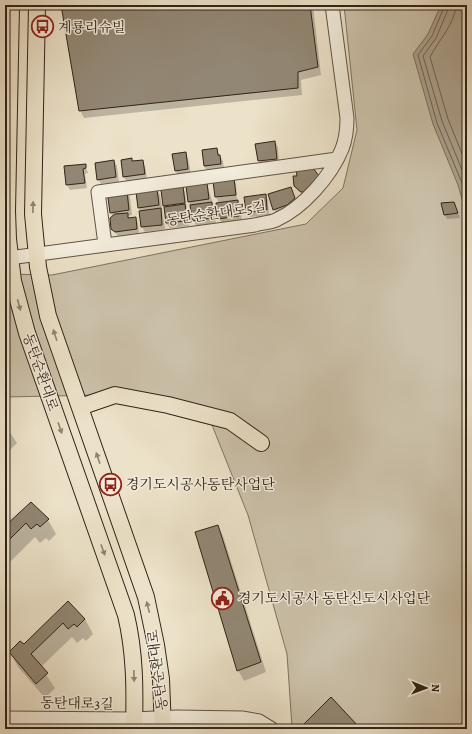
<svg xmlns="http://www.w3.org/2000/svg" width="472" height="734" font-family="Alegreya,'Noto Serif KR',serif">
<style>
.green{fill:#ccc2ab;stroke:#7e7362}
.water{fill:#aca18d;stroke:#7b6f5e}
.shadow{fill:#0003}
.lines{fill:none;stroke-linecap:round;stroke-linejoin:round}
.shore{stroke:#6e6252;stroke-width:1}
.building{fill:#928774;stroke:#312418}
.minor-casing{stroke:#605444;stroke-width:15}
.major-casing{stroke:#312418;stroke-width:18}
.minor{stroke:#f3ecdc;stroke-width:13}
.major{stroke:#ece2c9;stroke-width:16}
.oneway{fill:#8e8370}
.labels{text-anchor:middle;stroke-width:3;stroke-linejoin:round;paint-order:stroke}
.poi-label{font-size:14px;fill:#312418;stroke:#f3ecdc;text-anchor:start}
.street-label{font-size:14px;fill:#312418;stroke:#f3ecdc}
</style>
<rect width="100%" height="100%" fill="#ece2c9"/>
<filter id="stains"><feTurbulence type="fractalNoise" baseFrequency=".005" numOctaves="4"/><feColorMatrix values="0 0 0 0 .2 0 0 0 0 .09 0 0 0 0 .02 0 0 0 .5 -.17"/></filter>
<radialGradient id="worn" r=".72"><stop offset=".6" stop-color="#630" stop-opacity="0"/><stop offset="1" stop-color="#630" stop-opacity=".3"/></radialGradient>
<path class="green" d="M344,5H467V729H294L292,727L287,654L248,515L212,425L100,395L5,397V274L52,275L306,224L343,188L357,130Z"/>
<path class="water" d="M441,5H467V216L458,185L433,124L413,54L428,34Z"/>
<path class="shadow" d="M62,5H313L321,75L301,80L302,95L84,118L80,110Z
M275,142L278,147L279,164L262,165L259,160Z
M216,149L223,161L224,169L207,171L204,166L203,151Z
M186,153L188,158L191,174L178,176L176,171Z
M131,159L133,162L142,161L145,166L147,179L127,182L124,177Z
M114,161L117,166L119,182L101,184L98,179Z
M85,165L88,173L85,174L87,188L70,190L67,185Z
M318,176L306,196L298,191L295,186Z
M234,179L236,184L237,200L240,206L242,221L222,223L219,218V203L216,197L214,182Z
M207,184L214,208L216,223L196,226L189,202Z
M182,188L185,192L189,226L170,228L167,223L164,205Z
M291,188L297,203L277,214L274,209Z
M157,190L160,195L165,229L145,232L142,227L141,212L139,208Z
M127,192L130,197L132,215L128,216L130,219L135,218L138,223L139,234L119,237L112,229L113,217L111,213Z
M265,195L268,200L269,215L250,217L247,213Z
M456,208L460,218L447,219L445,215Z
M5,425L17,443L10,450L7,447L5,448Z
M31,503L48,520L56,534L49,541L46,538L40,543L35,537L5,567V528Z
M218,526L223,536L266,672L244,681L238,670Z
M68,603L85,619L93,634L86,641L83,638L77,643L72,637L41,667L55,688L45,698L18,667L10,652L23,646Z"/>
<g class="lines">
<path class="shore" d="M445,5L432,36L418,55L437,123L462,183L467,201
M450,5L436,38L423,56L442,121L467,182
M456,5C455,24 438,41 430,57L448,119L467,166"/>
</g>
<path class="building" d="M61,5H310L318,67L298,72V88L79,111Z
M275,141L277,159L258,161L255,144Z
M217,148L218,155H220L221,164L204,166L202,150Z
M186,152L188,169L175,171L172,154Z
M132,158V161L143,160L145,174L123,177L121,160Z
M114,160L116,177L97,180L95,163Z
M86,164V168L83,169L85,183L66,185L64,166Z
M313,168L319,176L303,192H301L294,186L293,176H297L296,170Z
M234,178L236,195L215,197L213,181Z
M207,183L209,199L188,202L186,186Z
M183,186L185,203L163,206L161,190Z
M291,187L295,198L287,205L273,210L268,194Z
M157,189L159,205L138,208L136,192Z
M127,191L129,210L110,213L108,198L114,193Z
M266,194L267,210L246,213L244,197Z
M238,200L239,216L218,219L216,203Z
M212,202L213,218L192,221L190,205Z
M454,202L458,213L444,215L441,203Z
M185,204L187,221L166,223L164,207Z
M161,208L162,225L141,227L139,211Z
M128,213V218L136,217L137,229L115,232L111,229L110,218L115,214Z
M31,502L49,519L40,527L37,524L31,529L26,523L5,544V526Z
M218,525L261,662L237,671L195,532Z
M68,601L85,619L77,627L74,624L68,629L63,623L31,654L48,673L36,684L9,652L20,641L24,644Z
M331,697L358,726L354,729H308L303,725Z"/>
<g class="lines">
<defs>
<path id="minor" d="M105,244L98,192L337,159
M9,258L255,225C261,223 269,223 276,220C303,208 331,176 342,149C346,139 347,128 347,118L332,5
M5,718L134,719L177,717L242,718L259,721L272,729"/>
<path id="major" d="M11,5L7,211L8,239L13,281L27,333L126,615C135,653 135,690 134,729
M37,5L33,214L38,267L48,316L146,597L156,645L161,679L163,729
M80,407L115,395L168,405L230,421L261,443"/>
</defs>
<use href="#minor" class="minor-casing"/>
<use href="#major" class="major-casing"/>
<use href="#minor" class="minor"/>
<use href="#major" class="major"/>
</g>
<defs><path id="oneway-solid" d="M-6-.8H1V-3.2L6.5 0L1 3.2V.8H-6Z"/></defs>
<g class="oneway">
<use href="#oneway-solid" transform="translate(33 207) rotate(-89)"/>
<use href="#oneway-solid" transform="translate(19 305) rotate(75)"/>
<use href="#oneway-solid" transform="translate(55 335) rotate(-108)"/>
<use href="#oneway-solid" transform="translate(60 428) rotate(71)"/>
<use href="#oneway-solid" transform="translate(98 458) rotate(-109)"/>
<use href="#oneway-solid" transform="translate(103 550) rotate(70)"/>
<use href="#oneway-solid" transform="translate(148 607) rotate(-104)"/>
<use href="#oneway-solid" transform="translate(134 676) rotate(89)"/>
</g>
<defs>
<symbol id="bus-ring" viewBox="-11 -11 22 22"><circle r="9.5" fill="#f3ecdc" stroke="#8f2418" stroke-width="1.5"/><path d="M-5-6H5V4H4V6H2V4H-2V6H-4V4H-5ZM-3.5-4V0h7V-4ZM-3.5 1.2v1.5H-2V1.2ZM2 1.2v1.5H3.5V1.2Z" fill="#8f2418"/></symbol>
<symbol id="civic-ring" viewBox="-11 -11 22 22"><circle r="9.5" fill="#f3ecdc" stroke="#8f2418" stroke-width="1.5"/><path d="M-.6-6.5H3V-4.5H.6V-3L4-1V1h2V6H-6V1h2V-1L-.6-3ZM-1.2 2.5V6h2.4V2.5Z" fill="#8f2418"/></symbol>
</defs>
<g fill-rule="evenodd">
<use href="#bus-ring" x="30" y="14" width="25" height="25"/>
<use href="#bus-ring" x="98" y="472" width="25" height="25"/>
<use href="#civic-ring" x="210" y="586" width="25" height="25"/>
</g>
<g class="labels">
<g class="poi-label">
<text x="58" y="32">계룡리슈빌</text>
<text x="126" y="489">경기도시공사동탄사업단</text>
<text x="238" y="603">경기도시공사 동탄신도시사업단</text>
</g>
<g class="street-label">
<text transform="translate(216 213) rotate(-8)" y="5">동탄순환대로5길</text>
<text transform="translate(41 372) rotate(71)" y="5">동탄순환대로</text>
<text transform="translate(157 670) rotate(-97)" y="5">동탄순환대로</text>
<text transform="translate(77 703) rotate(1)" y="5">동탄대로3길</text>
</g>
</g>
<rect width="472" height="734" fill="none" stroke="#ece2c9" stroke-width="20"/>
<rect x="6" y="6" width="460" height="722" fill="none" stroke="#312418" stroke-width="2"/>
<rect x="10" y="10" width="452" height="714" fill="none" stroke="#312418"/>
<g transform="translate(426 688) rotate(91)" stroke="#f3ecdc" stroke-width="3" paint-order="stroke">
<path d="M0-3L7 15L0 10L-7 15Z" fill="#312418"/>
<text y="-6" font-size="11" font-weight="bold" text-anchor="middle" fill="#312418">N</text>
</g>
<rect width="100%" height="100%" filter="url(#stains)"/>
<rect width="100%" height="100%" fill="url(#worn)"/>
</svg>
